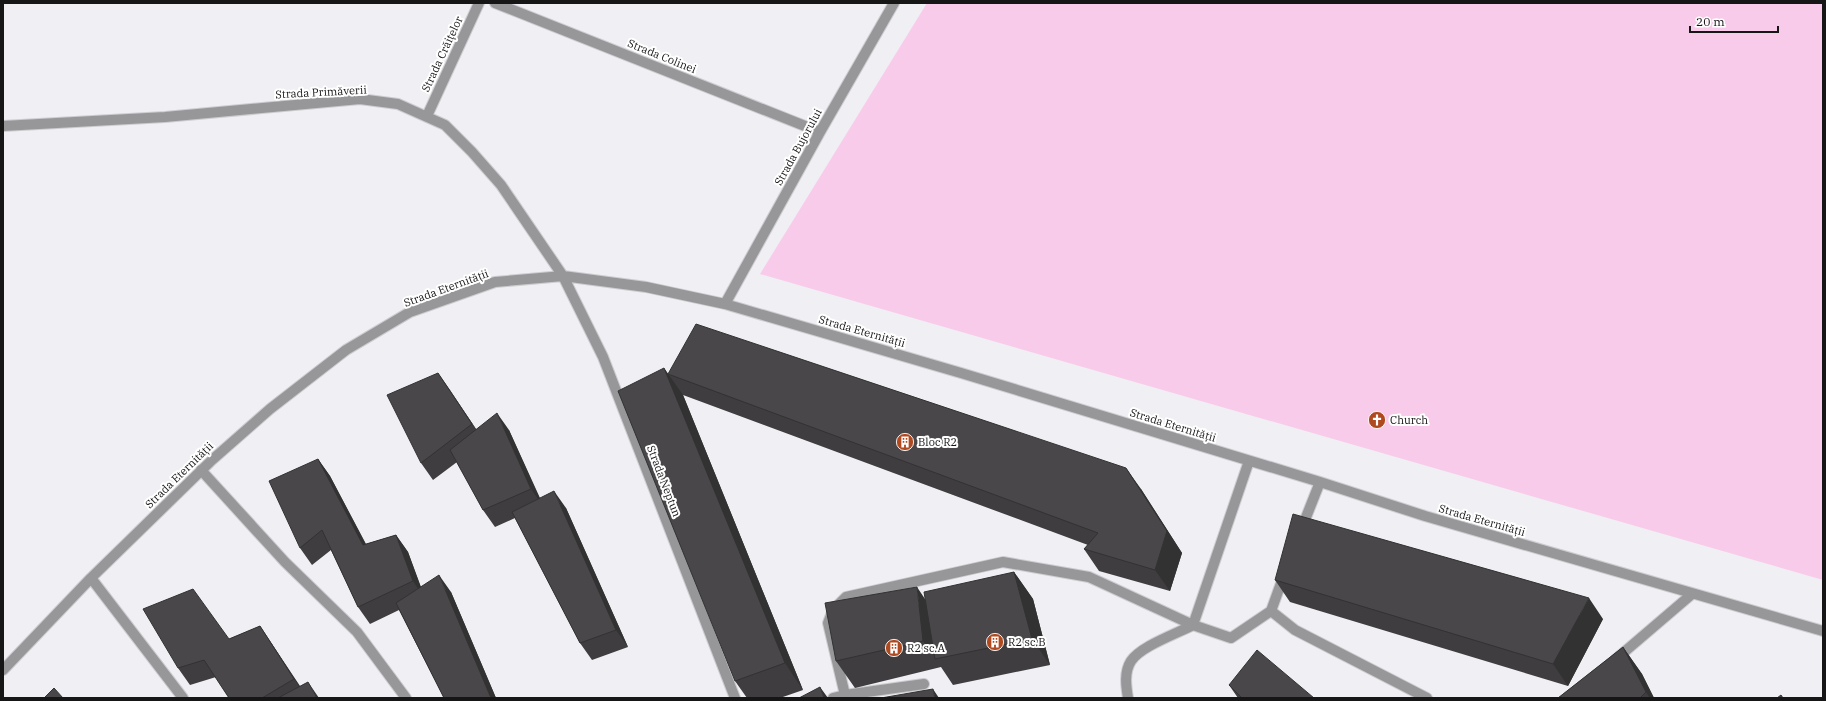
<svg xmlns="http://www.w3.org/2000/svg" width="1826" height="701" font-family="'IBM Plex Serif',serif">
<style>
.green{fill:#f9cbea}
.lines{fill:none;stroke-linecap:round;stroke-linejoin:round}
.minor-casing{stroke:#cdccd0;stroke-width:12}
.minor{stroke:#979799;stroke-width:10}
.wall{fill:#3f3d3f}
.shaded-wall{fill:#333233}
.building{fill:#494749;stroke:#333233}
.labels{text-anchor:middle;stroke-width:4;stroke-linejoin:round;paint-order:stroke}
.street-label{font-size:11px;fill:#161617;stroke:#fff}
.poi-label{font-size:11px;fill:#161617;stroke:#fff;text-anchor:start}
</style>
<rect width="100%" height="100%" fill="#f0eff3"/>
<path class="green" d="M927,3H1823V580L760,274Z"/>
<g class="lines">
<defs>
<path id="minor" d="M495,3L820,132
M427,116L479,3
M3,126L165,117L360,99L398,104L445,125L472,152L501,185L563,276L603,357L735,698
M725,304L820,132L894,3
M201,470L285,562L357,632L406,698
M1301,530L1320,482
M1284,575L1271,611L1295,630L1427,698
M91,578L183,698
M1616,659L1692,594
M3,670L91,578L212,460L270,409L346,350L410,312L495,282L563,276L646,287L725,304L961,373L1320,482L1425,516L1823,631
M845,695L828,623L833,610L846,597L1003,562L1089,577L1193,625L1249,461
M833,698L845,695L924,684
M1128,698C1126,686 1124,672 1131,661C1141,646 1176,634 1193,625L1231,638L1271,611"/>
</defs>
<use href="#minor" class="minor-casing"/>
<use href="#minor" class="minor"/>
</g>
<path class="wall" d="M664,368L668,374L1141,489L1182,553L1170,591L1099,571L1084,549L1088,545L683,395L803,690L780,698H747L735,681Z
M438,373L476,429L509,430L540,498L566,508L628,647L592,660L580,643L515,518L495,527L483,510L457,462L433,480L421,463Z
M318,459L330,476L366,544L396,535L408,552L421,587L451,592L496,698H444L399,610L370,624L358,607L331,550L312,565L300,548Z
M1014,572L1033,599L1050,665L953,685L941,667L855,688L836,661L926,600Z
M1275,580L1603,619L1568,686L1290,602Z
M260,626L300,686L319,698H229L216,677L190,685L178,668L229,639Z
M1623,647L1642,674L1654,698H1558Z
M1229,685L1314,698H1238Z"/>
<path class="shaded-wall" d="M664,368L683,395L803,690L785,663Z
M438,373L450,390L484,441L472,424Z
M497,413L509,430L543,506L531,489Z
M318,459L330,476L375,562L363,545Z
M1126,468L1141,489L1182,553L1170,591L1155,570Z
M554,491L566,508L628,647L616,630Z
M396,535L408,552L425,599L413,581Z
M1014,572L1033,599L1050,665L1032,639Z
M439,575L451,592L496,698H491Z
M917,587L935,614L936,658L923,641Z
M1589,598L1603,619L1568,686L1553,664Z
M260,626L272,644L306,696L294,679Z
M1623,647L1642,674L1654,698H1650L1646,692Z
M308,682L319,698H317Z
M820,687L828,698H824Z
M933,689L939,698H935Z"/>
<path class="building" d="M696,324L1126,468L1167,531L1155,570L1084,549L1098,533L668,374Z
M664,368L785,663L735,681L618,391Z
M438,373L472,424L421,463L387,395Z
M497,413L531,489L483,510L450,450Z
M318,459L363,545L396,535L413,581L358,607L322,530L300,548L269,481Z
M554,491L616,630L580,643L512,512Z
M1293,514L1589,598L1553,664L1275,580Z
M1014,572L1032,639L935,659L924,592Z
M439,575L491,698H444L396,603Z
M917,587L923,641L836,661L825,603Z
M193,589L229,639L260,626L294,679L262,698H229L204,660L178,668L143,609Z
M1623,647L1646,692L1640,698H1558Z
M1257,650L1314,698H1242L1229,685Z
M308,682L317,698H278Z
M820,687L824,698H799Z
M54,688L63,698H44Z
M933,689L935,698H881Z
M1781,695L1783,698H1777Z"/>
<defs>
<symbol id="church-disc" viewBox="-11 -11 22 22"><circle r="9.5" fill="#af4920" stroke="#fff"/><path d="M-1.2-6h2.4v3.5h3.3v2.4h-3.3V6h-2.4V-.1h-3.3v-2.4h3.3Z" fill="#fff"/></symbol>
<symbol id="building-disc" viewBox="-11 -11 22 22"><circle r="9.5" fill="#af4920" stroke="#fff"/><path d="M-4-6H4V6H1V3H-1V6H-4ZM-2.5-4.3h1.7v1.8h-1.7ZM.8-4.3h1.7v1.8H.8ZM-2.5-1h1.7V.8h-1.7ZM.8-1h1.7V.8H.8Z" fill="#fff"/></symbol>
</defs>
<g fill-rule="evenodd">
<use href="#church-disc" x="1367" y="410" width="20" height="20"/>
<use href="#building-disc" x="895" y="432" width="20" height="20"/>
<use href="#building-disc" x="985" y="632" width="20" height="20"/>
<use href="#building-disc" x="884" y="638" width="20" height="20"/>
</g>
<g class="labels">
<g class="street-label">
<text transform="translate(442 54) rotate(-65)" y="4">Strada Crăițelor</text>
<text transform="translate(662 56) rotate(22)" y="4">Strada Colinei</text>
<text transform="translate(321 92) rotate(-3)" y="4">Strada Primăverii</text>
<text transform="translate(798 147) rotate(-61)" y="4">Strada Bujorului</text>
<text transform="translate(446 288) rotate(-20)" y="4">Strada Eternității</text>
<text transform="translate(862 331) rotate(16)" y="4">Strada Eternității</text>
<text transform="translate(1173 425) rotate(17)" y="4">Strada Eternității</text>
<text transform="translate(179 475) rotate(-44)" y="4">Strada Eternității</text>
<text transform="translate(664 481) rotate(69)" y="4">Strada Neptun</text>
<text transform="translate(1482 520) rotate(16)" y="4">Strada Eternității</text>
</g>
<g class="poi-label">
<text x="1390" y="424">Church</text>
<text x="918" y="446">Bloc R2</text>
<text x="1008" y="646">R2 sc.B</text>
<text x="907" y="652">R2 sc.A</text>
</g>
</g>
<rect width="1826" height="701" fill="none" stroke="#161617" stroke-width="8"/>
<path d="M1690 26v6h88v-6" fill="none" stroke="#161617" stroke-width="2"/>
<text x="1696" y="26" font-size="12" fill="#161617" stroke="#ffffff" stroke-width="3" paint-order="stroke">20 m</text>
</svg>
